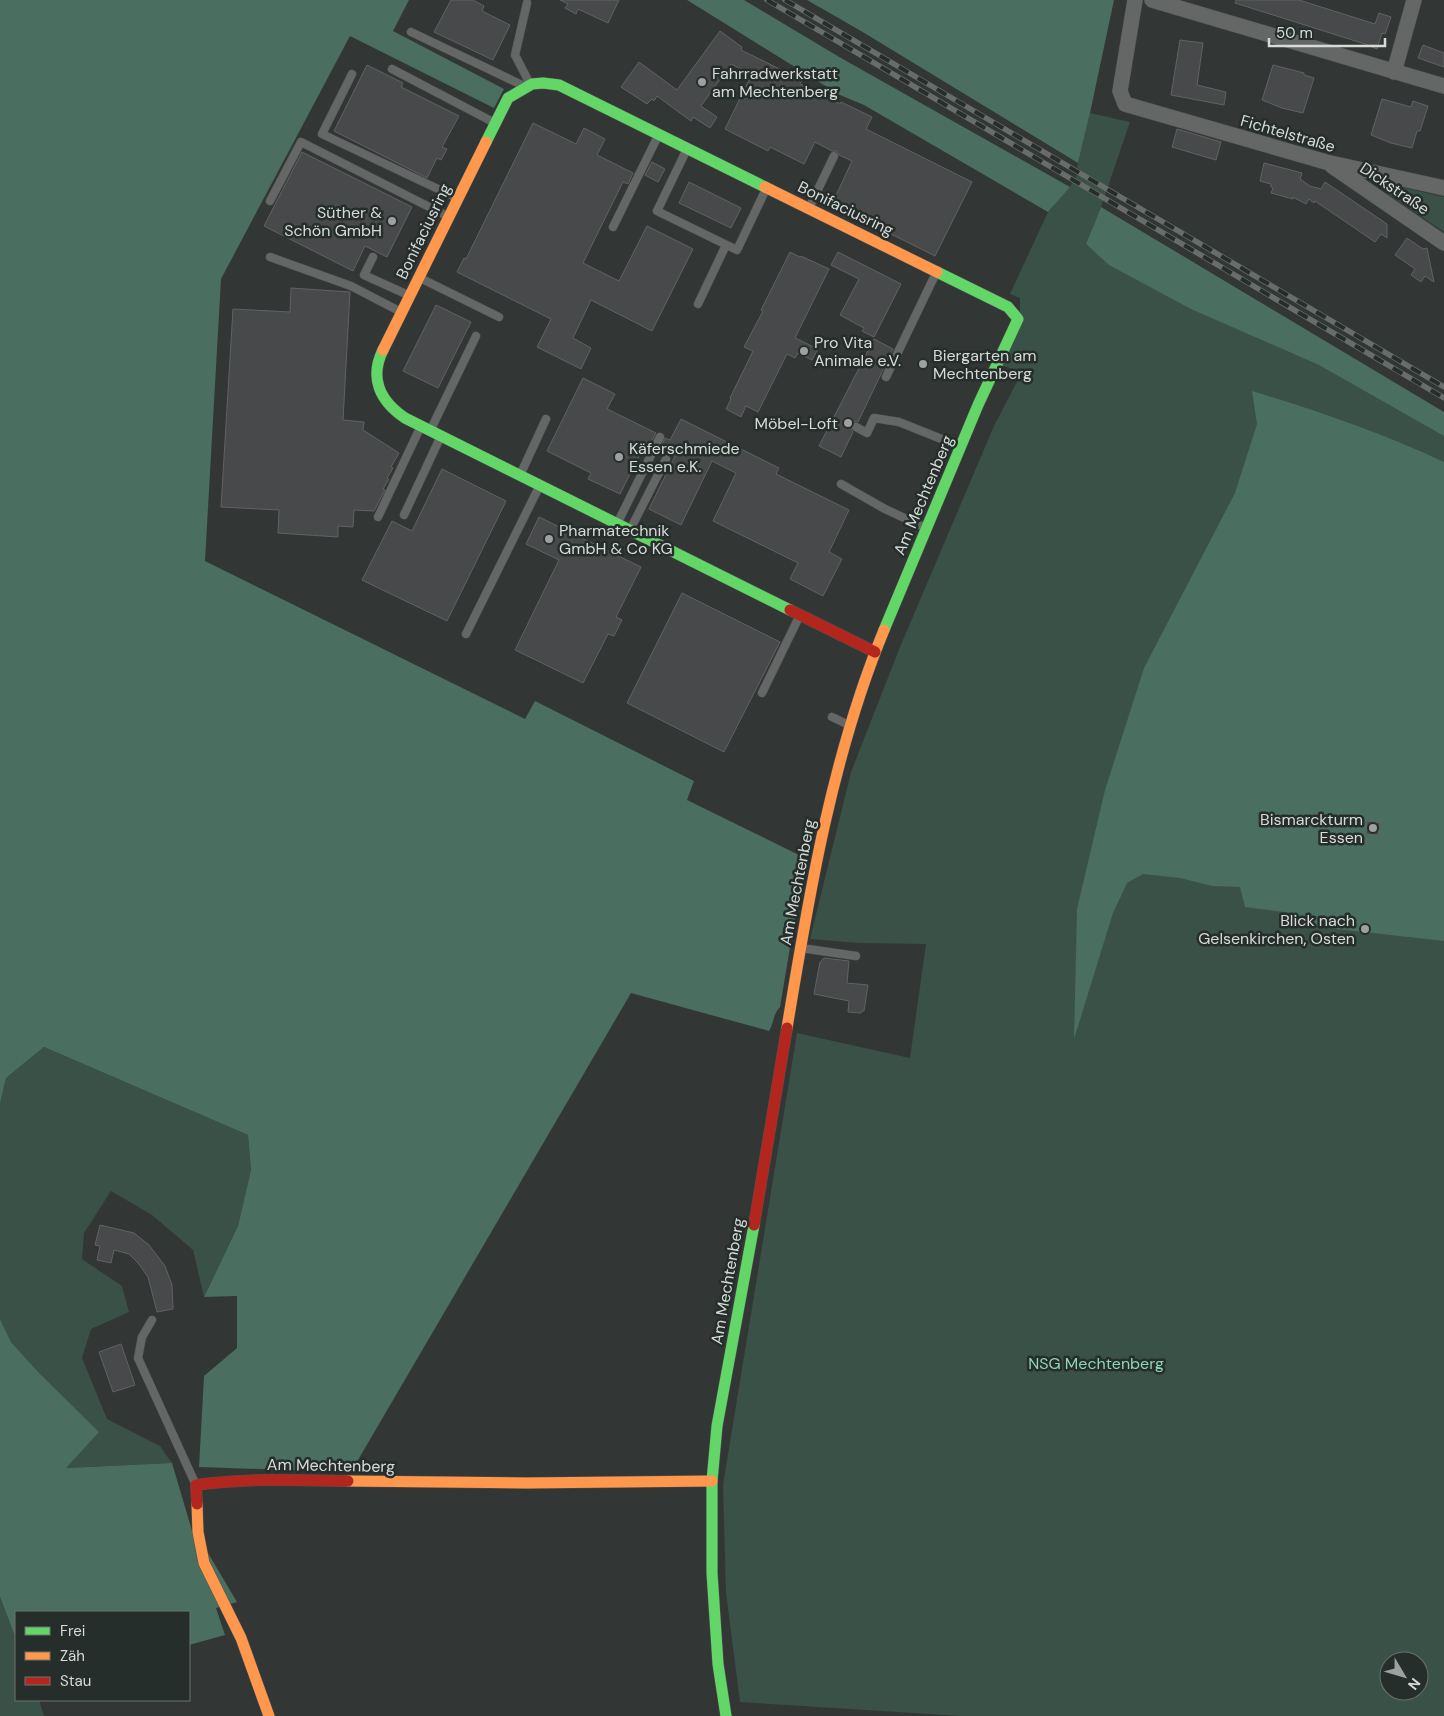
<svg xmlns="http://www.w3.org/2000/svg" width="1444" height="1716" font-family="'DM Sans',sans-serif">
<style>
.green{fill:#395147;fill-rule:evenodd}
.forest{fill:#4a6e60}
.building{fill:#48494a;stroke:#616363}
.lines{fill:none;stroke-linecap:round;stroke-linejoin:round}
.lane-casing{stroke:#4f5351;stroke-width:9}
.street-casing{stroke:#4f5351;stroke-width:16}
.fast-casing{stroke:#4f5351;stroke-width:12}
.slow-casing{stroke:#4f5351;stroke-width:12}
.jam-casing{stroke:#4f5351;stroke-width:12}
.lane{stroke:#646766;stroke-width:8}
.street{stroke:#646766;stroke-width:15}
.fast{stroke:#63d668;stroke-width:11}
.slow{stroke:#ff974d;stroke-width:11}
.jam{stroke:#b3261e;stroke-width:11}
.rail-casing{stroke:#686c6a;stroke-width:5.5}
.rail{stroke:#262e2b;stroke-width:4;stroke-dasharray:11;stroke-linecap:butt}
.poi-dot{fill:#9da19f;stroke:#262e2b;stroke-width:2}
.labels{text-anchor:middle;stroke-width:5;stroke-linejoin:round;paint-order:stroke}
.poi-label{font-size:16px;fill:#d6dbd8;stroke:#262e2b;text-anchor:start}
.street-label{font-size:16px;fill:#d6dbd8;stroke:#262e2b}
.park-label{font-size:16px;fill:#8ed6ba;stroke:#262e2b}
</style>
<rect width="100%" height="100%" fill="#323634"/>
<path class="green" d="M1090,113L1130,122L1101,207L1086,244L1087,245L1444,426V1716H961L740,1702L726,1593L723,1485L797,1033L910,1058L926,944L859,943L810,939L851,772L900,647L994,426L1022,372L998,364L1020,318V298L1010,294L1048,212L1076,179L1078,163ZM1389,1661H1419V1691H1389Z
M1392,185L1444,197V232L1388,194L1385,191L1386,188Z
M44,1047L248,1135L251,1170L238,1226L204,1297L193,1250L152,1215L111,1191L84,1233L82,1259L122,1286L129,1312L91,1329L82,1358L107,1419L160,1446L172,1463L65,1468L41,1375L11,1342L0,1319V1104L6,1078Z
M0,1597L16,1639V1700H39L44,1716H0Z"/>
<path class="forest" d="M0,0H409L393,31L504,89L494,108L350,36L221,279L205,561L525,719L535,701L694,781L687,800L805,858L780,1007C773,1014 774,1023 769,1031L631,993L351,1472L199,1467L204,1376L237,1348V1296L204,1297L238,1226L251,1170L248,1135L44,1047L6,1078L0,1104Z
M687,0H744L841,58L1070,187L1048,212L864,105L840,95Z
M807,0H1114L1090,113L1078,163L861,31Z
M1101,207L1444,412V436L1319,365L1191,309L1109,265L1086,244Z
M1252,391C1318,411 1382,433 1444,462V941L1292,924V913L1245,907L1240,887L1212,886L1180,878L1143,874L1127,883L1113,913L1074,1039L1077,909L1105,790L1144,668L1235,493L1257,424Z
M0,1319L11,1342L41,1375L99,1432L66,1468L172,1463L198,1551L208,1553L237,1602L216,1608L225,1635L189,1645V1612H16V1639L0,1597Z"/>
<path class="building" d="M451,0H473L484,6L482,11L510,25L493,60L434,32Z
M560,0H619L608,23L578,9L576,14L565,8L568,4Z
M1236,0H1299L1375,24L1379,13L1391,17L1385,34L1382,33L1377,49L1365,44L1235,3Z
M720,31L742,47L741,50L802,80L800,84L840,104L841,102L872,117L866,129L972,182L935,256L883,230L886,224L848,205L845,211L832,204L852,161L839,155L837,151H832L815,142L804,164L770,147L768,151L725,129L752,74L731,64L701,106L717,117L710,128L693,117L691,121L657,96L654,101L652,99L647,104L621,87L639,62L677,90Z
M1180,40L1203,43L1197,85L1226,92L1224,105L1171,95Z
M1423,45L1444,53V67L1418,58Z
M367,65L403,83L401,87L459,116L442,147L447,149L441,160L437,158L427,178L334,131Z
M1273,65L1304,73V75L1314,78L1303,113L1282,108L1262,100Z
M1382,99L1411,107L1413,101L1428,106L1420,131H1417L1412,148L1391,143L1371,135Z
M533,123L576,144L584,128L605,139L597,155L633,173L628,184L623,182L583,263L619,281L647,226L693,249L652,331L591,300L573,338L591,348L581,369L537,347L551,319L457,272L464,258L466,259Z
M1177,129L1221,142L1216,160L1172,147Z
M302,152L412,207L387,257L365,246L353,271L264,226Z
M652,162L665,169L658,182L645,175Z
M1264,163L1302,173L1300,179L1310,186L1321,189L1325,182L1387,224V238L1381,234L1375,242L1315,201L1314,203L1309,199L1306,204L1293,197V199L1271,193L1273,188L1271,187V184L1260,181Z
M689,182L741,208L731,228L679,203Z
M1407,238L1423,249L1427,248L1434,282L1425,276L1421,282L1411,275L1415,269L1395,255Z
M790,252L800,257L801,256L829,269L795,338L818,349L812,360L798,353L795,358L787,354L758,412L746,406L741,417L726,409L731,399L730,398L753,351L744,347L763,311L761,310Z
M838,252L901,284L874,337L862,331L864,328L840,315L859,279L831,265Z
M291,288L350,292L343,420L364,422L363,430L399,453L391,467L393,468L387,478L389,479L383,489L385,490L374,511L354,510L353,527L338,526V537L278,533L279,510L221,507L233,309L290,312Z
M436,305L471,322L438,388L403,371Z
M874,339L893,349L858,422H854L851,425V429L853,432L841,457L819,446Z
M583,378L615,394L607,409L656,433L650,444L646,442L620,494L588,479L591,473L547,451Z
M681,419L779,468L776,474L849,510L829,552L842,559L823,596L790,579L798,563L713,521L736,473L712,461L681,525L649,509L675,456L660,449L665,438L670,440Z
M442,469L506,501L447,621L362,580L392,521L412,531Z
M539,517L641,567L616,617L622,620L614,636L608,634L583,683L515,650L559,560L526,544Z
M682,593L780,642L724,752L627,703Z
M1367,821L1380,823L1378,835L1366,834Z
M824,958L849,961L847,983L868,985L864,1011H862L861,1013L848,1012L849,1001L814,994L820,962Z
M100,1225L134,1233L149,1245L165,1266L172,1285L173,1309L157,1312L148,1277L138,1263L129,1254L114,1250L111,1263L97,1260L100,1246L95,1245Z
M121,1344L135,1385L113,1392L99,1352Z"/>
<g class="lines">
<defs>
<path id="lane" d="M527,3L515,55L530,84
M411,32L522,85
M392,69L493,122
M352,74L322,134L457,198
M687,149L657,211L737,250L766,189
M270,201L301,142L447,216
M810,206L834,156
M613,227L658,136
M270,257L351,286L401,312
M373,257L364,275L408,295
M420,278L499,317
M698,304L726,245
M886,377L936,273
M856,427L867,433L874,418L899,422L959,446
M431,429L476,336
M521,473L546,419
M841,484L885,509L926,528
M404,515L440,438
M378,517L420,428
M618,522L660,437
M631,528L666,459
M466,634L539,487
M762,693L799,617
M832,717L849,725
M801,948L856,956
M152,1320L142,1337L138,1358L195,1483"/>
<path id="street" d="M1135,0L1120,91L1125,104L1326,162L1444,188
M1152,0L1444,86
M1394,72L1414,0
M1332,166L1444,243"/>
<path id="fast" d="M486,142L508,98L532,84L543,83L559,85L765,187
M383,350C369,378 380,401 405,418L790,610
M884,630L978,405L1018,319L1008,307L937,272
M726,1716L718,1664L712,1573V1481L717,1426L754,1225"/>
<path id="slow" d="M765,187L937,272
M383,350L486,142
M787,1028C809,894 832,756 884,630
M348,1481L526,1483L712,1481
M197,1504L198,1532L204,1563L241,1638L269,1716"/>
<path id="jam" d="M790,610L875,652
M754,1225L787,1028
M197,1504L196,1485C246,1478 297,1480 348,1481"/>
</defs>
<use href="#lane" class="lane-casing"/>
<use href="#street" class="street-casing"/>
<use href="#fast" class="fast-casing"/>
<use href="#slow" class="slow-casing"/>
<use href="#jam" class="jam-casing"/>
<use href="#lane" class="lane"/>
<use href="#street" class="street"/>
<use href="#fast" class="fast"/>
<use href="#slow" class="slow"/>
<use href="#jam" class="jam"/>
<defs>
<path id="rail" d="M767,0L1444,398
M785,0L1444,387"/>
</defs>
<use href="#rail" class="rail-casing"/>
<use href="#rail" class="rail"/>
</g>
<g class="poi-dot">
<circle cx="702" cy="82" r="5"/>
<circle cx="392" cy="221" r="5"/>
<circle cx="804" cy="351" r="5"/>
<circle cx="923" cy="364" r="5"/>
<circle cx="848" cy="423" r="5"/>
<circle cx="619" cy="457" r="5"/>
<circle cx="549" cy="539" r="5"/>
<circle cx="1373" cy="828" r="5"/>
<circle cx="1365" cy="929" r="5"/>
</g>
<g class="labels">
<g class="poi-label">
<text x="712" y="79">Fahrradwerkstatt<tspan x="712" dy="18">am Mechtenberg</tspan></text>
<text x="382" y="218" text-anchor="end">Süther &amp;<tspan x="382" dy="18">Schön GmbH</tspan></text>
<text x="814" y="348">Pro Vita<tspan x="814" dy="18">Animale e.V.</tspan></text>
<text x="933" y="361">Biergarten am<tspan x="933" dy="18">Mechtenberg</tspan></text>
<text x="838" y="429" text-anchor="end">Möbel-Loft</text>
<text x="629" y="454">Käferschmiede<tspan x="629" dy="18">Essen e.K.</tspan></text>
<text x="559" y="536">Pharmatechnik<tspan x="559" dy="18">GmbH &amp; Co KG</tspan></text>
<text x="1363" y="825" text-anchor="end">Bismarckturm<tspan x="1363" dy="18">Essen</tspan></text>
<text x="1355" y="926" text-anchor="end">Blick nach<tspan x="1355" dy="18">Gelsenkirchen, Osten</tspan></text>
</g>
<g class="street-label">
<text transform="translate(1288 133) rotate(16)" y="6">Fichtelstraße</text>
<text transform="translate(1395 188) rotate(34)" y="6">Dickstraße</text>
<text transform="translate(846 208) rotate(26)" y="6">Bonifaciusring</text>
<text transform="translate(423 231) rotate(-64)" y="6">Bonifaciusring</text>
<text transform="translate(923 495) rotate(-67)" y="6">Am Mechtenberg</text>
<text transform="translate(797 882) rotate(-79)" y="6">Am Mechtenberg</text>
<text transform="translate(727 1281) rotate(-80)" y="6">Am Mechtenberg</text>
<text transform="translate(331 1465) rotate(1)" y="6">Am Mechtenberg</text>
</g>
<g class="park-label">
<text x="1096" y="1369">NSG Mechtenberg</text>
</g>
</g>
<rect x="15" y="1611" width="175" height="90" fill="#262e2b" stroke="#6c7370"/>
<rect x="25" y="1627" width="25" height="8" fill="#63d668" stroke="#6c7370"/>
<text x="60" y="1636" font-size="15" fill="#d6dbd8">Frei</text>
<rect x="25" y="1652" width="25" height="8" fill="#ff974d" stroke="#6c7370"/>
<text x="60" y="1661" font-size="15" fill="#d6dbd8">Zäh</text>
<rect x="25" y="1677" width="25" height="8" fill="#b3261e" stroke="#6c7370"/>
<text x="60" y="1686" font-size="15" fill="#d6dbd8">Stau</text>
<g transform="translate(1404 1676) rotate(128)"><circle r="24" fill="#262e2b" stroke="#6c7370"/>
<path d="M0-4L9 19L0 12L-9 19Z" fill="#9da19f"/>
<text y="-8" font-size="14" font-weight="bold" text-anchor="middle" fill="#d6dbd8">N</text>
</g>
<path d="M1269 38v8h116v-8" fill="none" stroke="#d6dbd8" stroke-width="2.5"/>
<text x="1276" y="38" font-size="15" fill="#d6dbd8" stroke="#262e2b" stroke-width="4" paint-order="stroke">50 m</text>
</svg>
